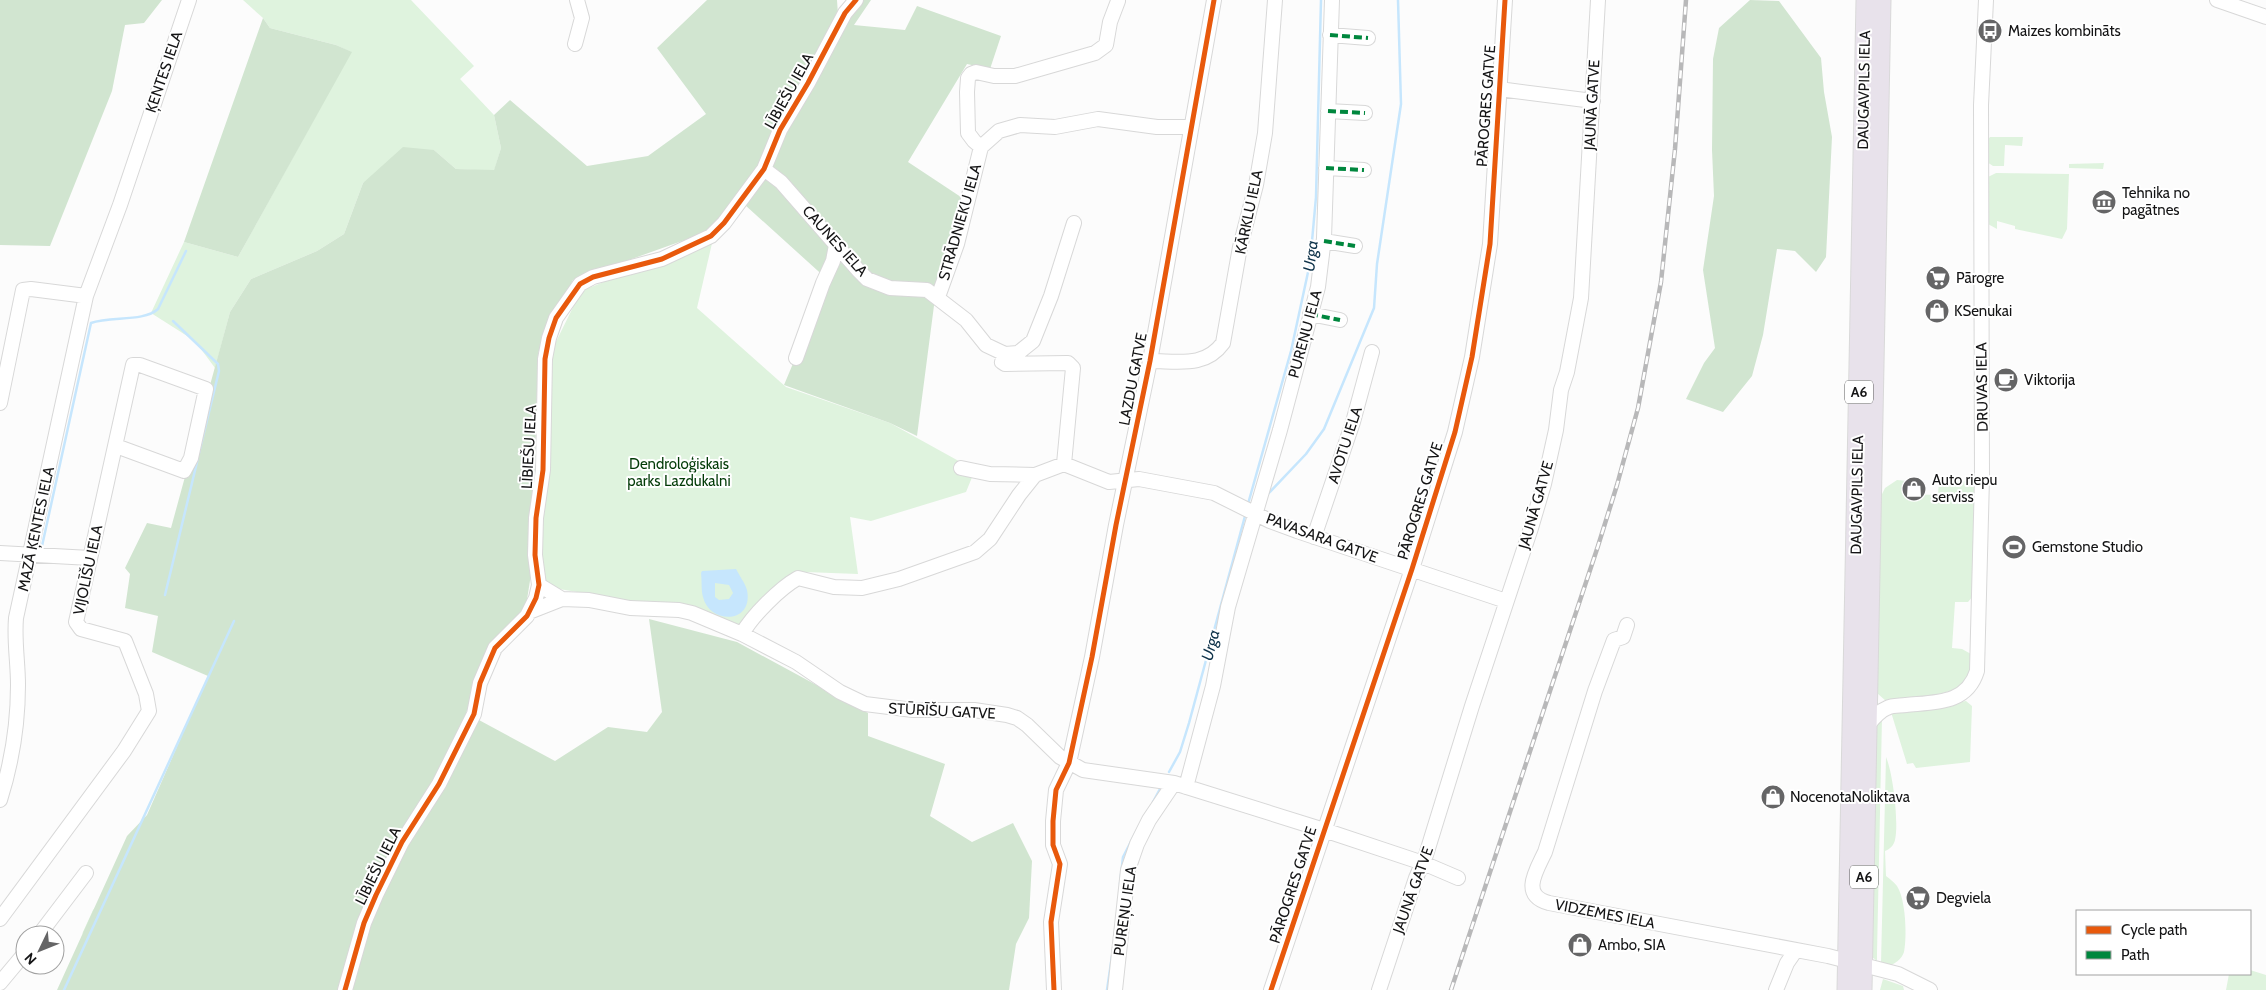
<svg xmlns="http://www.w3.org/2000/svg" width="2266" height="990" font-family="Cabin,sans-serif">
<style>
.green{fill:#dff3de}
.forest{fill:#d1e5d0}
.water{fill:#c6e6fd;fill-rule:evenodd}
.lines{fill:none;stroke-linecap:round;stroke-linejoin:round}
.stream{stroke:#c6e6fd;stroke-width:2.5}
.minor-casing{stroke:#d8d8d8;stroke-width:16}
.highway-casing{stroke:#d9d9d9;stroke-width:21}
.minor{stroke:#fff;stroke-width:14}
.highway{stroke:#e8e2eb;stroke-width:19}
.rail-casing{stroke:#b8b8b9;stroke-width:4.5}
.rail{stroke:#fff;stroke-width:2.5;stroke-dasharray:8;stroke-linecap:butt}
.quiet{stroke:#00873e;stroke-width:4;stroke-dasharray:8 4;stroke-linecap:butt}
.cycleway-casing{stroke:#fff;stroke-width:8}
.cycleway{stroke:#e8590c;stroke-width:5}
.labels{text-anchor:middle;stroke-width:4;stroke-linejoin:round;paint-order:stroke}
.shield{fill:#fff;stroke:#5a5a5b;stroke-width:1}
.shield-label{font-size:14px;font-weight:bold;fill:#141415}
.poi-label{font-size:15px;fill:#141415;stroke:#fff;text-anchor:start}
.street-label{font-size:15px;fill:#141415;stroke:#fff}
.park-label{font-size:15px;fill:#033b08;stroke:#fff}
.water-label{font-size:16px;font-style:italic;fill:#0e3249;stroke:#fff}
</style>
<rect width="100%" height="100%" fill="#fcfcfc"/>
<path class="green" d="M243,0H411L474,66L460,79L494,115L501,148L494,171L456,169L434,150L363,183L344,234L317,251L251,279L230,312L215,368L195,341L151,313L184,242L238,257L351,52L336,45L270,28L263,18Z
M526,134L536,155L579,169L610,206L635,219L620,255L588,264L558,246L556,286L530,372H414L392,388L404,439L432,476L442,503L426,542L427,563L545,440L547,360L581,291L713,239L697,308L786,387L890,423L975,470L966,492L871,521L850,517L858,574L805,572L760,615L749,634L687,610L559,589L541,581L544,452L427,575V599L421,630L429,671L409,721L354,785L363,816L317,888L246,990H119L125,957L152,892L192,820L82,934L93,910L211,787L254,708L286,635L315,586L311,544L294,545L251,579L228,617L206,643L187,640L188,606L201,562L247,536L274,515L291,509L307,451L336,394L349,325L315,262L356,261L359,241L374,189L406,166L425,157L453,176L477,184L497,179L512,160L514,137Z
M1990,137H2023L2022,146L2005,145L2004,166H1993L1987,162L1986,142Z
M2104,163L2103,169L2069,168V164Z
M1996,173L2069,174L2067,229L2062,239L2015,229V226L1997,221V229L1988,224V177Z
M1897,480L1908,481V494L1938,495L1939,480L1974,481L1977,486L1973,596L1968,602H1955L1952,648L1962,649L1971,654C1973,683 1960,690 1934,695C1919,698 1904,700 1887,702L1877,693L1881,496L1885,488Z
M1966,701L1972,706L1970,762L1916,768L1913,763L1907,764L1891,712Z
M1882,718L1877,953V961L1871,956L1875,724Z
M1886,757C1893,773 1899,823 1895,840C1894,845 1890,849 1885,851L1886,876C1890,879 1894,882 1897,886C1906,900 1907,936 1904,952C1902,959 1894,965 1887,966L1881,963Z
M2250,970L2266,975V990H2226L2229,974H2250Z
M1883,979L1903,986L1904,990H1880Z"/>
<path class="forest" d="M0,0H162L144,23L125,25L112,91L50,246L0,245Z
M707,0H837L838,15L856,0H871L854,25L905,30L917,6L1001,36L990,69L967,64L908,162L973,205L935,298L917,436L890,423L784,385L828,280L745,205L710,231L573,280L538,353L532,568L526,606L492,645L466,713L555,761L608,727L647,732L662,712L649,619L737,642L868,713V736L945,764L930,816L972,842L1013,823L1032,861L1029,918L1016,944L1009,990H57L127,836L147,815L208,676L152,652L158,616L125,608L130,574L125,568L147,523L171,528L230,312L251,279L317,251L344,234L363,183L403,147L434,150L456,169L494,170L501,148L494,115L510,100L587,166L648,156L706,114L657,48Z
M1750,0L1779,1L1821,58L1824,92L1832,137L1826,257L1816,272L1795,251L1777,249L1763,335L1752,376L1723,412L1686,399L1704,363L1715,348L1703,270L1714,196L1712,150L1713,59L1719,28Z
M263,18L270,28L336,45L352,52L238,257L184,242Z"/>
<path class="water" d="M736,569C739,575 745,583 747,590C754,625 709,624 703,597C701,590 702,581 701,573L702,571ZM715,583L729,585L733,593L729,599L719,600L715,597Z"/>
<g class="lines">
<path class="stream" d="M173,321L218,364L219,371L199,453
M1267,495L1306,454L1324,429L1374,308L1377,264L1401,104L1398,0
M1248,504L1291,351L1310,263L1316,197L1321,0
M42,546L91,323C111,316 144,322 158,309L186,251
M165,595L198,458
M1169,772L1180,752L1189,723L1245,516
M1153,802L1161,787
M1120,884L1123,857L1139,826
M64,990L234,621
M1107,990L1112,956"/>
<defs>
<path id="minor" d="M2217,0L2266,17
M1330,35L1368,38
M575,44L582,18L577,0
M1499,89L1593,101
M1328,111L1365,113
M981,147L974,141L968,133L967,92L968,78L971,74L976,72L994,76H1015L1095,53L1106,45L1110,22L1118,1
M1326,168L1364,170
M764,169L781,182L858,270L867,279L890,288L927,290L966,320L986,345L1005,354L1018,353L1033,341L1051,296L1074,223
M1324,241L1355,246
M938,297L957,244L981,147L999,131L1020,125L1055,127L1098,119L1157,127H1191
M1310,314L1340,320
M1005,354L1002,362L1005,364L1068,363L1073,368L1064,464
M796,358L823,283L833,261L836,245
M1150,361C1178,361 1205,368 1223,343L1240,247L1256,185L1265,133L1275,0
M0,403L23,290L31,289L86,296
M961,468L990,474L1035,475
M1314,537L1353,422L1372,352
M0,553L90,558
M539,585L562,599L589,600L630,608L679,610L692,613L742,634L796,662L840,692L865,704L913,710H974L1007,715L1017,718L1027,725L1060,757L1083,770L1174,783L1324,830L1423,863L1458,878
M529,612L562,599
M1627,625L1623,637L1614,640L1595,691L1545,852C1536,871 1520,895 1549,903L1828,956L1898,974L1930,990
M742,634C752,616 780,588 798,578L834,587L862,588L899,579L975,552L990,539L1019,495L1035,475L1064,464L1109,482L1139,479L1214,493L1270,521L1297,531L1506,601
M1867,726C1873,719 1879,711 1887,708C1893,705 1900,706 1906,705C1936,702 1967,704 1977,671L1982,478L1981,105L1986,0
M1186,787L1213,686L1228,607L1280,430L1318,287L1324,238L1332,0
M0,800C12,762 18,724 18,685C18,662 14,641 16,618L86,296L120,205L189,0
M0,919L124,751L149,711L146,694L125,641L81,629L76,622L133,365H140L206,389L191,458L184,471L116,446
M39,935L86,873
M0,983L25,953
M345,990L364,923L376,895L402,842L439,784L474,714L480,683L495,648L527,616L536,598L539,585L535,555L536,518L543,470L545,359L549,338L556,318L580,284L593,277L662,259L711,236L724,223L764,169L780,130L808,83L845,13L856,0
M1054,990L1051,922L1060,864L1053,845V821L1056,790L1069,763L1092,657L1116,525L1150,361L1214,0
M1115,990L1128,870L1137,844L1149,820L1174,783
M1271,990L1412,569L1455,432L1472,357L1490,244L1505,0
M1379,990L1416,878L1426,855L1472,706L1531,528L1544,484L1556,430L1561,390L1567,372L1581,298L1598,0
M1776,990L1787,963L1796,950"/>
<path id="highway" d="M1847,990L1866,0
M1862,990L1881,0"/>
</defs>
<use href="#minor" class="minor-casing"/>
<use href="#highway" class="highway-casing"/>
<use href="#minor" class="minor"/>
<use href="#highway" class="highway"/>
<defs>
<path id="rail" d="M1451,990L1598,546L1617,485L1638,408L1661,282L1675,149L1686,0"/>
</defs>
<use href="#rail" class="rail-casing"/>
<use href="#rail" class="rail"/>
<path class="quiet" d="M1330,35L1368,38
M1328,111L1365,113
M1326,168L1364,170
M1324,241L1355,246
M1310,314L1340,320"/>
<defs>
<path id="cycleway" d="M345,990L364,923L376,895L402,842L439,784L474,714L480,683L495,648L527,616L536,598L539,585L535,555L536,518L543,470L545,359L549,338L556,318L580,284L593,277L662,259L711,236L724,223L764,169L780,130L808,83L845,13L856,0
M1054,990L1051,922L1060,864L1053,845V821L1056,790L1069,763L1092,657L1116,525L1150,361L1214,0
M1271,990L1412,569L1455,432L1472,357L1490,244L1505,0"/>
</defs>
<use href="#cycleway" class="cycleway-casing"/>
<use href="#cycleway" class="cycleway"/>
</g>
<defs>
<symbol id="bus-disc" viewBox="-11 -11 22 22"><circle r="9.5" fill="#656566" stroke="#fff"/><path d="M-5-6H5V4H4V6H2V4H-2V6H-4V4H-5ZM-3.5-4V0h7V-4ZM-3.5 1.2v1.5H-2V1.2ZM2 1.2v1.5H3.5V1.2Z" fill="#fff"/></symbol>
<symbol id="museum-disc" viewBox="-11 -11 22 22"><circle r="9.5" fill="#656566" stroke="#fff"/><path d="M0-6L6-3V-2H-6V-3ZM-5-1h2V3h-2ZM-1-1h2V3h-2ZM3-1h2V3H3ZM-6 4H6V6H-6Z" fill="#fff"/></symbol>
<symbol id="supermarket-disc" viewBox="-11 -11 22 22"><circle r="9.5" fill="#656566" stroke="#fff"/><path d="M-6-5.5h2.5l.6 2H6L4.5 2H-2.5L-4.4-4H-6ZM-1.5 3.2a1.3 1.3 0 1 0 .1 0ZM3 3.2a1.3 1.3 0 1 0 .1 0Z" fill="#fff"/></symbol>
<symbol id="shop-disc" viewBox="-11 -11 22 22"><circle r="9.5" fill="#656566" stroke="#fff"/><path d="M-5-2.5h2.3a2.7 3.5 0 0 1 5.4 0H5L5.5 6h-11ZM-1.5-2.5h3a1.5 2.3 0 0 0-3 0Z" fill="#fff"/></symbol>
<symbol id="cafe-disc" viewBox="-11 -11 22 22"><circle r="9.5" fill="#656566" stroke="#fff"/><path d="M-5.5-4.5H6V0H3Q3 3.5 0 3.5H-2.5Q-5.5 3.5-5.5 0ZM3-3.2v2h1.7v-2ZM-6 4.5H4V6H-6Z" fill="#fff"/></symbol>
<symbol id="stadium-disc" viewBox="-11 -11 22 22"><circle r="9.5" fill="#656566" stroke="#fff"/><path d="M0-5a6.5 5 0 1 0 0 10a6.5 5 0 1 0 0-10ZM-3.5-1.8h7v3.6h-7Z" fill="#fff"/></symbol>
</defs>
<g fill-rule="evenodd">
<use href="#bus-disc" x="1976" y="17" width="28" height="28"/>
<use href="#museum-disc" x="2090" y="188" width="28" height="28"/>
<use href="#supermarket-disc" x="1924" y="264" width="28" height="28"/>
<use href="#shop-disc" x="1923" y="297" width="28" height="28"/>
<use href="#cafe-disc" x="1992" y="366" width="28" height="28"/>
<use href="#shop-disc" x="1900" y="475" width="28" height="28"/>
<use href="#stadium-disc" x="2000" y="533" width="28" height="28"/>
<use href="#shop-disc" x="1759" y="783" width="28" height="28"/>
<use href="#supermarket-disc" x="1904" y="884" width="28" height="28"/>
<use href="#shop-disc" x="1566" y="931" width="28" height="28"/>
</g>
<g class="labels">
<g class="shield">
<rect x="1845" y="380.5" width="28" height="23" rx="4"/>
<rect x="1850" y="865.5" width="28" height="23" rx="4"/>
</g>
<g class="shield-label">
<text x="1859" y="397">A6</text>
<text x="1864" y="882">A6</text>
</g>
<g class="poi-label">
<text x="2008" y="36">Maizes kombināts</text>
<text x="2122" y="198">Tehnika no<tspan x="2122" dy="17">pagātnes</tspan></text>
<text x="1956" y="283">Pārogre</text>
<text x="1954" y="316">KSenukai</text>
<text x="2024" y="385">Viktorija</text>
<text x="1932" y="485">Auto riepu<tspan x="1932" dy="17">serviss</tspan></text>
<text x="2032" y="552">Gemstone Studio</text>
<text x="1790" y="802">NocenotaNoliktava</text>
<text x="1936" y="903">Degviela</text>
<text x="1598" y="950">Ambo, SIA</text>
</g>
<g class="street-label">
<text transform="translate(164 72) rotate(-71)" y="5">ĶENTES IELA</text>
<text transform="translate(1864 90) rotate(-89)" y="5">DAUGAVPILS IELA</text>
<text transform="translate(789 91) rotate(-61)" y="5">LĪBIEŠU IELA</text>
<text transform="translate(1592 105) rotate(-87)" y="5">JAUNĀ GATVE</text>
<text transform="translate(1486 106) rotate(-86)" y="5">PĀROGRES GATVE</text>
<text transform="translate(1249 212) rotate(-78)" y="5">KĀRKLU IELA</text>
<text transform="translate(960 222) rotate(-74)" y="5">STRĀDNIEKU IELA</text>
<text transform="translate(835 241) rotate(48)" y="5">CAUNES IELA</text>
<text transform="translate(1305 334) rotate(-75)" y="5">PUREŅU IELA</text>
<text transform="translate(1133 379) rotate(-79)" y="5">LAZDU GATVE</text>
<text transform="translate(1982 387) rotate(-91)" y="5">DRUVAS IELA</text>
<text transform="translate(1345 445) rotate(-72)" y="5">AVOTU IELA</text>
<text transform="translate(529 447) rotate(-87)" y="5">LĪBIEŠU IELA</text>
<text transform="translate(1857 495) rotate(-89)" y="5">DAUGAVPILS IELA</text>
<text transform="translate(1420 501) rotate(-73)" y="5">PĀROGRES GATVE</text>
<text transform="translate(1536 505) rotate(-74)" y="5">JAUNĀ GATVE</text>
<text transform="translate(36 529) rotate(-78)" y="5">MAZĀ ĶENTES IELA</text>
<text transform="translate(1322 538) rotate(20)" y="5">PAVASARA GATVE</text>
<text transform="translate(88 570) rotate(-78)" y="5">VIJOLĪŠU IELA</text>
<text transform="translate(942 711) rotate(3)" y="5">STŪRĪŠU GATVE</text>
<text transform="translate(378 866) rotate(-64)" y="5">LĪBIEŠU IELA</text>
<text transform="translate(1293 885) rotate(-72)" y="5">PĀROGRES GATVE</text>
<text transform="translate(1413 890) rotate(-70)" y="5">JAUNĀ GATVE</text>
<text transform="translate(1125 911) rotate(-82)" y="5">PUREŅU IELA</text>
<text transform="translate(1605 914) rotate(11)" y="5">VIDZEMES IELA</text>
</g>
<g class="park-label">
<text x="679" y="469">Dendroloģiskais<tspan x="679" dy="17">parks Lazdukalni</tspan></text>
</g>
<g class="water-label">
<text transform="translate(1310 256) rotate(-83)" y="6">Urga</text>
<text transform="translate(1210 645) rotate(-75)" y="6">Urga</text>
</g>
</g>
<rect x="2076" y="910" width="175" height="65" fill="#ffffff" stroke="#a1a1a1"/>
<rect x="2086" y="926" width="25" height="8" fill="#e8590c" stroke="#a1a1a1"/>
<text x="2121" y="935" font-size="15" fill="#141415">Cycle path</text>
<rect x="2086" y="951" width="25" height="8" fill="#00873e" stroke="#a1a1a1"/>
<text x="2121" y="960" font-size="15" fill="#141415">Path</text>
<g transform="translate(40 950) rotate(227)"><circle r="24" fill="#ffffff" stroke="#a1a1a1"/>
<path d="M0-4L9 19L0 12L-9 19Z" fill="#656566"/>
<text y="-8" font-size="14" font-weight="bold" text-anchor="middle" fill="#141415">N</text>
</g>
</svg>
